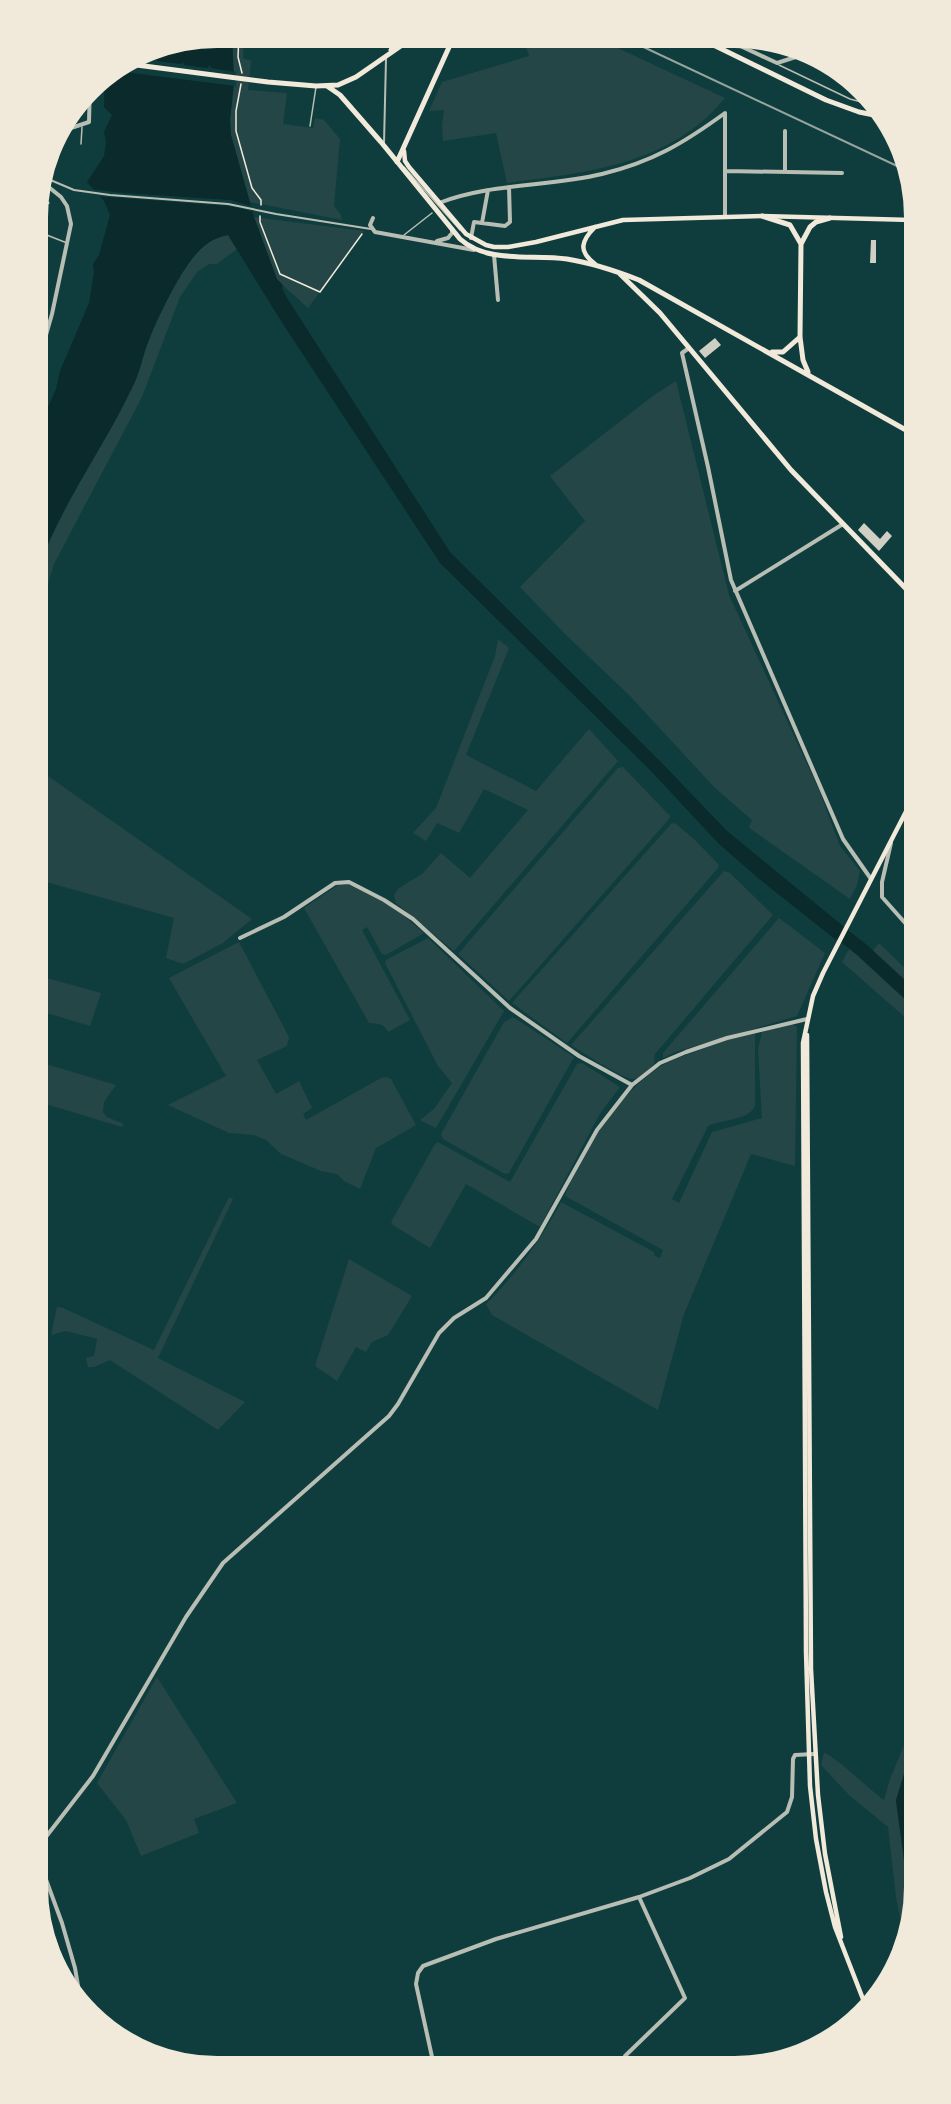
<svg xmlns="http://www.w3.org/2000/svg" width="951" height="2104" font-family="Cabin,sans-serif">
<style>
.green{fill:#244646}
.water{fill:#0a2a2b}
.pier{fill:#0f3d3e}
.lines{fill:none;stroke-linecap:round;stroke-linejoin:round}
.river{stroke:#0a2a2b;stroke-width:14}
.building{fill:#cfcfc3}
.path{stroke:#f1e9da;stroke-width:1.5}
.service{stroke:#b8beb3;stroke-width:1.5}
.pedestrian{stroke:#b8beb3;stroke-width:2}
.minor{stroke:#b8beb3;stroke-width:4}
.secondary{stroke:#f1e9da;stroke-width:4.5}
.primary{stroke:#f1e9da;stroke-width:5}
.rail{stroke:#97a49c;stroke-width:2}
.rim{fill:none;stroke:#f1e9da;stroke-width:8}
</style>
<rect width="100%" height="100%" fill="#0f3d3e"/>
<path class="green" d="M232,33H244L243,58L251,61L248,90L287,93L283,124L313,128L315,118L324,120L340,139L334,206L341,215L342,220L250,202L231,135L230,120L234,83Z
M522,35H590L725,98C717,106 709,117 699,124C645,168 574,174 507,183L496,133L443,141L442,126L444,110L429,111L442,82L529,56Z
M254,217L364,231L308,308L277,280Z
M228,235L237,249L217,264H209L197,272L180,297L142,397L54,564L35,626C35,601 33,577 43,554C67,496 105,445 132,388C139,375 142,359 147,345C156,321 168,297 181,275C193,256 205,239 228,235Z
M676,381L729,595L819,790L840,846L860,871L857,885L850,899L752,830L749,827L752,820L714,787L631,697L565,634L520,587L585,521L550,476L654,395Z
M498,639L509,648L466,755L536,791L589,729L618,761L454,951L396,903L394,895L399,888L422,874L441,853L470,878L528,810L484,789L459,833L437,823L426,841L413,833L436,808L495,656Z
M35,767L252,919L223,943L183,964L166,958L174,918L36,879Z
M623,767L670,816L669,819L509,1001L458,954L618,768Z
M675,823L695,840L719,865L718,868L567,1043L512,1003L671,824Z
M724,871L730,873L773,915L655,1054L654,1064C649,1069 642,1077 635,1079C625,1081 583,1052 571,1045Z
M344,881C372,885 402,915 424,933L386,955L382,954L367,927L362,930L410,1020L388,1032C384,1023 378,1024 369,1023L304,908Z
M779,918L825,953L797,1016L675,1052L663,1058V1053Z
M428,938L504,1011L436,1128L420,1120L434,1109L452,1083L438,1066L385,963L386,960Z
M239,942L289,1037L287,1046L257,1060L276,1094L299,1081L312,1108L303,1114L306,1120L381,1078L387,1077L391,1079L416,1125L376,1148L360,1189L344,1181L337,1174L321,1171L281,1154L266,1140L254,1135L229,1133L168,1105L226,1076L169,978Z
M879,943L914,977V990L873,951Z
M851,946L915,1002V1026L842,962Z
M36,975L101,993L90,1026L43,1012L36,1040Z
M513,1017L574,1057L509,1173L505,1174L443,1139L441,1134L504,1022Z
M785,1025H794L797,1027L795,1166L751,1154L684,1314L658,1410L492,1315L486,1304C517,1273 541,1240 561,1202L654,1252L655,1256L660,1258L663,1250L565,1196C581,1151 621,1090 663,1065C676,1058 692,1053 706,1048C721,1042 738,1035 755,1034V1106C748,1121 722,1119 708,1126L672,1199L679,1203L712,1132L762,1118L758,1049L762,1032Z
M36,1061L116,1085L104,1102L103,1112L107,1117L124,1124L122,1127L36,1101Z
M582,1063L620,1087L599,1115L540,1227L466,1184L430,1248L393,1225L391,1222L435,1144L438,1142L510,1182L577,1064Z
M229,1197L233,1199L158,1358L245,1402L218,1430L110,1360L94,1367H88L86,1358L94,1356L97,1339L66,1331L51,1335L57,1307L63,1308L154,1350Z
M349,1259L412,1296L388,1335L372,1342L366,1352L356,1347L337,1381L315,1366Z
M157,1677L237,1803L194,1819L199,1833L141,1856L126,1820L97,1783Z
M917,1714L918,1887L903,1807H900L915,1910L906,1949L896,1897L888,1827L849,1795L821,1765L824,1753C834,1755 871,1791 884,1800L890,1779Z"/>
<path class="water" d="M216,33H232L234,83L230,120L231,135L254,217L277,279L283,285L282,288L287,298L450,552L659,760L727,831L843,926L836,940L758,878L718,843L650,770L440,563L281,321L228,235C205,239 193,256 181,275C168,297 156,321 147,345C142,359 139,375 132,388C101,453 56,511 35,580L34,438L56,389L60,371L89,303L94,273L93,264L99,255L110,215L104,201L87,182L104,156L106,142L104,132L112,115L104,107L105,73L146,47Z"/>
<path class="pier" d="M130,57L153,61L156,58L157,61L180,64L183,62L184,65L207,68L210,65L211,68L236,72V88L235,86L109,70Z
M88,189L124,193L230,200L254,207L256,212L229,206L95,196Z"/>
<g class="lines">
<path class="river" d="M825,921L862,950L914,998
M917,1904L903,1801L917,1755"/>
</g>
<path class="building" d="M871,240H876V263H870Z
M715,338L721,345L705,358L699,351Z
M864,523L880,539L887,531L892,536L879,551L858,530Z"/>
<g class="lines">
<path class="path" d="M239,33L238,57L242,73
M241,84L236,111V131L252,188L261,200V205
M260,216V222L280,274L320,292L362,234"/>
<path class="service" d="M779,65L850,99L880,107
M310,126L316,87
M81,144L82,127
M404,167L460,230
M37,190L49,203L39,210
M34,230L67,243
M404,235L432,213"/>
<path class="pedestrian" d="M384,143L386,59
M41,176L74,190L110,195L228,204L276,214L371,229"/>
<path class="minor" d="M719,36L777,63L805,54
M725,114V217
M785,131V172
M53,134L89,122L90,85
M726,171L842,173
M439,203C491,183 548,187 602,174C652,162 684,143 725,113
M373,218L370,225L375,232L474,250
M482,223L488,190
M471,238L474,222L505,226L510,222L509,187
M437,241L448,238L452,233V229
M494,255L498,300
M689,348L682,353L708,467L731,580L843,839L871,879
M34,365L40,356L52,314L71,224L67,206L61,197L40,180
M735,591L843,524
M891,843L882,882V897L914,933
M240,938L284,917L335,883L349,882L384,900L413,919L510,1008L579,1056L632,1085L660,1063L686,1052L727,1038L807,1019
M39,1852L42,1842L93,1776L186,1617L223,1563L389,1416L398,1404L439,1333L454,1318L486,1298L536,1239L597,1130L632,1085
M39,1857L41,1866L62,1923L75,1968L82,2009
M629,2065L625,2056L685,1998L639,1897
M434,2066L416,1984L418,1973L423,1966L496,1939L639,1897L690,1878L729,1859L787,1812L792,1797L793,1759L795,1755L814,1754"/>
<path class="secondary" d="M404,151L405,161L409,167L466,234L486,245L494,247H508L536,242L623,220L762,216L912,220
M595,264C578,251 581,241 595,227
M807,1035L811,1669L818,1795L825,1854L841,1937
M868,2012L835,1927L826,1892L816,1839L810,1786L806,1652L803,1043L813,996L823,973L914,796"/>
<path class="primary" d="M695,36L826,100L859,112L889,118
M391,50L399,34
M121,63L268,82L316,86L338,85L356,77L418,34
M327,86L340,95L381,142L460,239C488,264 532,254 567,259C592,263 616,271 639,280L913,434
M397,162L455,34
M762,216L790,225L801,244
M620,274L660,313L791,470L913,596
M772,352H783L800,337
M808,372L803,360L800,337L801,244L810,227L816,222L830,218"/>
<path class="rail" d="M620,36L912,173"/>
</g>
<path d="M0 0H951V2104H0ZM217 44H735A173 173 0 0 1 908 217V1887A173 173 0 0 1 735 2060H217A173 173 0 0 1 44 1887V217A173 173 0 0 1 217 44Z" fill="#f1e9da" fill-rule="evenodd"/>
<path class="rim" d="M217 44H735A173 173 0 0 1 908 217V1887A173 173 0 0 1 735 2060H217A173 173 0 0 1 44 1887V217A173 173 0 0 1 217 44Z"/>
</svg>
